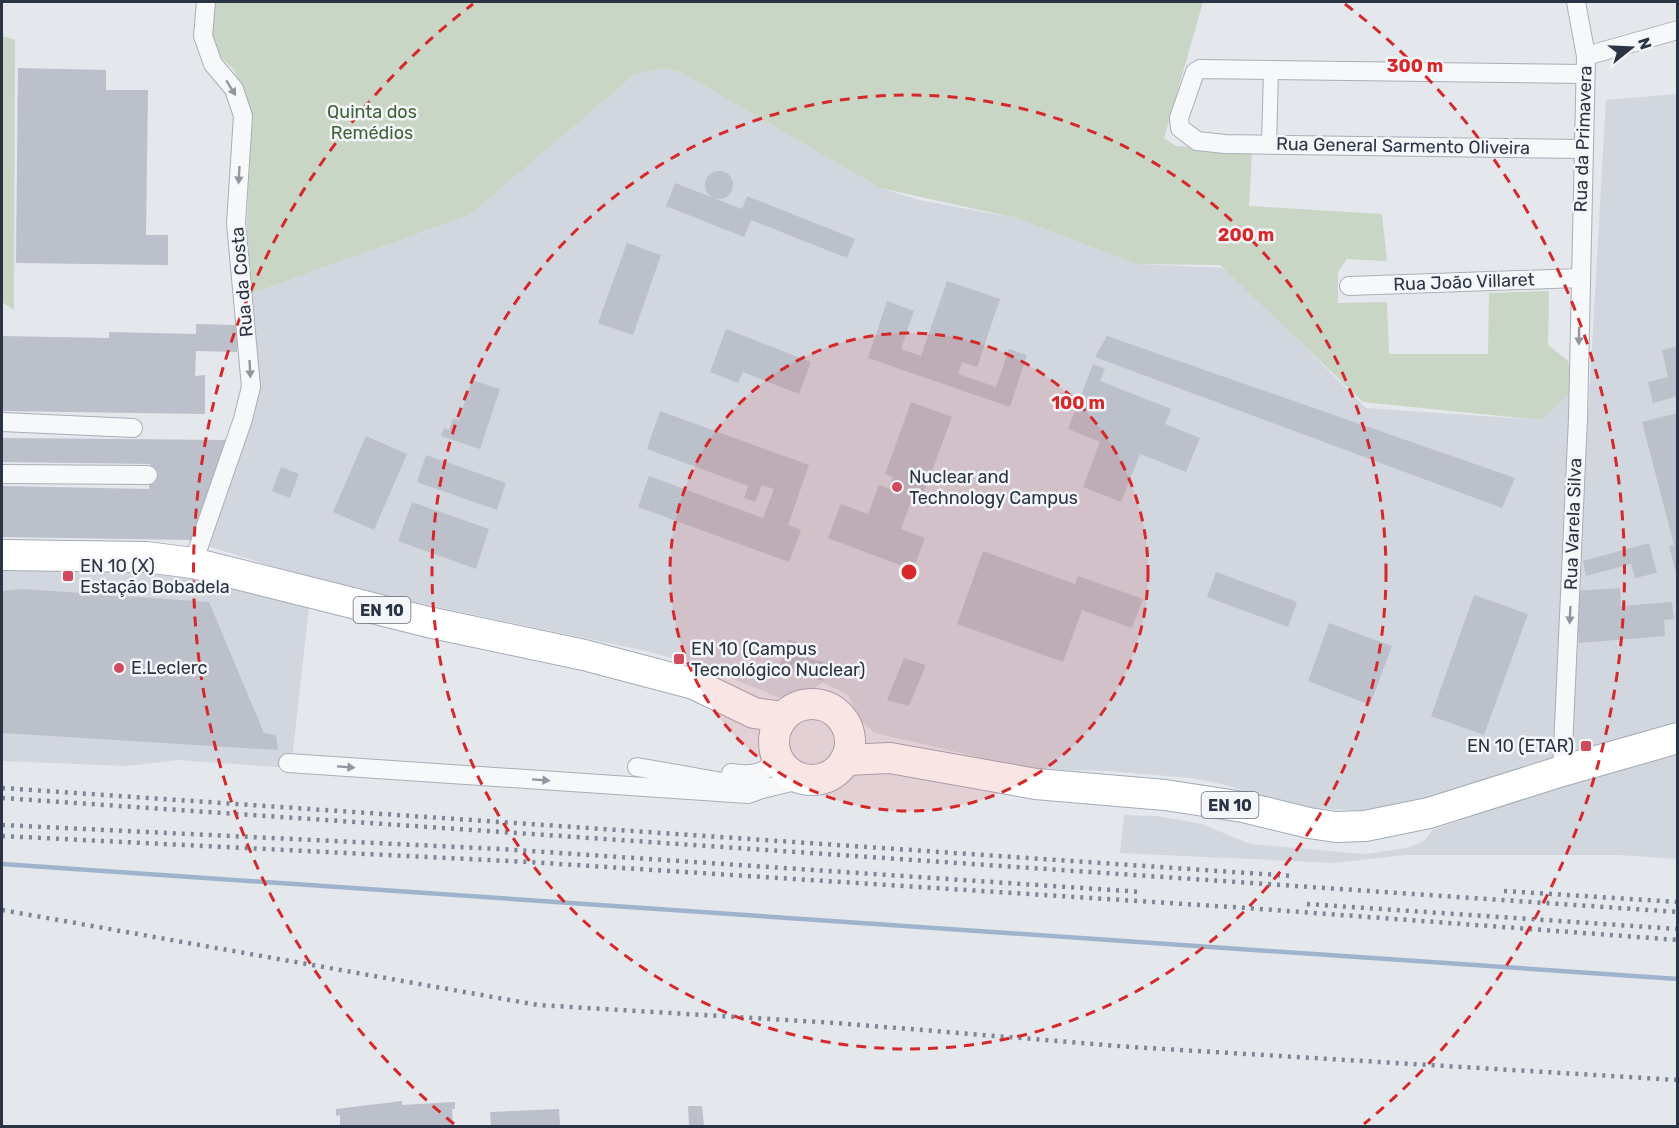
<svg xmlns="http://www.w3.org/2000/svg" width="1679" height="1128" font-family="Rubik,sans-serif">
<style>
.built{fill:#d2d6de}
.green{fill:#c9d6c5}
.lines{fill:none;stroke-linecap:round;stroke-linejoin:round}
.stream{stroke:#9fb4cc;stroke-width:4.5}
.building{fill:#bbc0ca}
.pedestrian-casing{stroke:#a9aeb7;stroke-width:16}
.minor-casing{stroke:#a9aeb7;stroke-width:20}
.primary-casing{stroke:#a3abb8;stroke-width:32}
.pedestrian{stroke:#f7f8fa;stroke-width:14}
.minor{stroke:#f7f8fa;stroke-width:18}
.primary{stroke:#fff;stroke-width:30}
.rail{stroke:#7d8696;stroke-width:4.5;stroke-dasharray:3 6;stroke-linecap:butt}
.oneway{fill:#9196a0}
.ring{fill:none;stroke:#d62828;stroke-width:3;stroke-dasharray:10 8}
.poi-dot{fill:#d1495b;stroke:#f4f6f9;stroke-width:2}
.labels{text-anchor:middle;stroke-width:5;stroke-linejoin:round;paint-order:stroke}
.shield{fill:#f4f6f9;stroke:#676e7b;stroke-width:1.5}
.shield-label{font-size:16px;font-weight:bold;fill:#2b3445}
.park-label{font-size:18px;fill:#3f6138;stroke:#f4f6f9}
.street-label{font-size:18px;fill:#2b3445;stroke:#f4f6f9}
.poi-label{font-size:18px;fill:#2b3445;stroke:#f4f6f9;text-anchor:start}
.centre{fill:#d62828;stroke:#f4f6f9;stroke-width:3}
.ring-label{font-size:18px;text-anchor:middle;font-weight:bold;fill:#d62828;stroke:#f4f6f9;stroke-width:5;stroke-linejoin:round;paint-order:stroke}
</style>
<rect width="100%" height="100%" fill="#e4e7ec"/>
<path class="built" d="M663,68L682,73L880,188L919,200L1016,218L1136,264L1223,268L1234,276L1366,408L1542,420L1573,390L1555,757L1407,805L1365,811L1299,807L1222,784L1191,778L1108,771L1030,769L875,733L862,722L848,695L823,682L808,692L778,697L701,666L646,651L414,602L285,570L204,545L244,430L250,294L470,215L634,75Z
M1677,94V859L1621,855H1405L1335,863L1120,853L1124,815L1157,816L1202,824L1250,844L1365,854L1407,848L1424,841L1432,830L1603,771L1569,748L1606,100Z
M2,560L164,566L310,599L291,768L178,760L127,766L2,761Z"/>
<path class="green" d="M213,2H1203L1164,138L1176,146L1252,152L1249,206L1382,214L1387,261L1347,259L1338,272V303L1387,302L1389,354H1488L1489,293L1549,291L1548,345L1568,361L1573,390L1542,420L1363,402L1220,265L1136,264L1016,218L880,188L682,73L663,68L634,75L470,215L250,294L246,243L251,131L244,92L234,70L215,51L209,33Z
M2,36L15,40L14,310L2,302Z"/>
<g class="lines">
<path class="stream" d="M2,864L1678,979"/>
</g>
<path class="building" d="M18,68L106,70V90H148L146,235H168V265L16,263Z
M705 185a14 14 0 1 1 28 0a14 14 0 1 1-28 0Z
M675,183L742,209L747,196L855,239L847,258L751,220L744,237L666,206Z
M627,243L661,255L633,335L598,323Z
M947,281L1000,299L977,367L962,362L958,374L996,387L1009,349L1027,355L1010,407L868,358L887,301L914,311L901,349L921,356Z
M196,324L237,325V352L196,351L195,376L205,375V414L2,411V336L109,338V332L196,334Z
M726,329L811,362L799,394L743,372L738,383L710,372Z
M1107,336L1515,478L1502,508L1095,357Z
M1678,346V396L1653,403L1648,382L1668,377L1662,350Z
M1093,364L1105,369L1100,381L1171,409L1165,424L1200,438L1186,472L1140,454L1121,502L1083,487L1100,442L1068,429Z
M472,380L500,389L480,449L441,436L444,428L449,430L453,418L459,420Z
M911,402L952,417L923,495L915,491L901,529L925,538L913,570L828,538L841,504L868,514L879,485L889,489L893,477L885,474Z
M660,411L809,465L788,525L801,530L789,562L638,507L649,476L763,518L774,489L762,485L755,502L744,498L748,486L647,449Z
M1678,413V576H1677L1669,546L1674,545L1642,422Z
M366,436L407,454L374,530L333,512Z
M2,438L228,440L194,540L2,537V486L149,489L150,464L2,462Z
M426,455L506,483L497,510L417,482Z
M281,467L299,474L290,498L272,491Z
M412,502L489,529L476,569L398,541Z
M1649,543L1657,573L1635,578L1631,564L1586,576L1583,561Z
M983,551L1075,584L1078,576L1143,599L1132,628L1082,610L1063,662L957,624Z
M1216,572L1297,602L1288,627L1207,597Z
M1620,588L1621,606L1672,602L1674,619L1664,620L1665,636L1579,643L1575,591Z
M23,589L209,602L264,733L276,735L278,750L2,733V591Z
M1474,595L1528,614L1484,735L1431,716Z
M1329,623L1392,646L1370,705L1308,681Z
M788,639L811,647L808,658L833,664L823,681L779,668Z
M904,658L926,665L909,706L887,700Z
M402,1101V1105L455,1102V1109H452L453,1126H340V1115L336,1116V1109Z
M688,1106H702L704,1126H689Z
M559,1109L560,1125L491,1126L490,1112Z"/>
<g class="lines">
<defs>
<path id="pedestrian" d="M1269,145L1271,70"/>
<path id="minor" d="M1586,56L1678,30
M1582,149L1225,144L1197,141L1180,128L1179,118L1195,72L1200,69L1585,74
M1349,286L1579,278
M2,422L133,428
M2,474L148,475
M193,563L243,419L251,387L236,223L243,116L234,89L213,64L203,36L206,2
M288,763L748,794L762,789
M637,767L762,789L804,779
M1562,771L1578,418L1586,56L1576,2
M731,773C751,776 763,774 779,760"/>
<path id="primary" d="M2,555L146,557L193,563L428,622L584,655L694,684L754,713L783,717
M774 742a38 38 0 1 1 76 0a38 38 0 1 1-76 0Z
M845,760L890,758L1036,784L1165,795L1243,807L1309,823L1336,827L1365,826L1429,813L1562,771L1678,738"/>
</defs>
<use href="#pedestrian" class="pedestrian-casing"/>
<use href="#minor" class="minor-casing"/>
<use href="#primary" class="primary-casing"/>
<use href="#pedestrian" class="pedestrian"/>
<use href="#minor" class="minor"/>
<use href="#primary" class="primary"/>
<path class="rail" d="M2,788L1292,876
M2,798L1678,912
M2,825L500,849L1142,892
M2,836L529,862L1247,908L1678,940
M1504,891L1678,902
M1307,904L1678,929
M2,910L538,1005L836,1023L1131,1047L1678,1080"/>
</g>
<defs><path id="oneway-solid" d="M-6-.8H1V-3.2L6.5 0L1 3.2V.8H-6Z" transform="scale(1.5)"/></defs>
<g class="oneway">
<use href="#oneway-solid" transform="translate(231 88) rotate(58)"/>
<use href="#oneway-solid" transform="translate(239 175) rotate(93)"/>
<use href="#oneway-solid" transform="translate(1579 336) rotate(91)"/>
<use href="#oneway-solid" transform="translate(250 369) rotate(87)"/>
<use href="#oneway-solid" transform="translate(1570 615) rotate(93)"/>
<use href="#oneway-solid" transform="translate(346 767) rotate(4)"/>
<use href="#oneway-solid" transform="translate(541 780) rotate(4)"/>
</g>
<circle cx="909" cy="572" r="239" fill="#d62828" fill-opacity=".12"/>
<g class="ring">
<circle cx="909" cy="572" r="239"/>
<circle cx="909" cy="572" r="477"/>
<path d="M454 1124A716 716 0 0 1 473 4M1345 4A716 716 0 0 1 1364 1124"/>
</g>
<g class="poi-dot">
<circle cx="897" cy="487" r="6"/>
<rect x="62" y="570" width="12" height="12" rx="3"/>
<rect x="673" y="653" width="12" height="12" rx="3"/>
<circle cx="119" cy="668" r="6"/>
<rect x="1580" y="740" width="12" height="12" rx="3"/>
</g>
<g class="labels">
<g class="shield">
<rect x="353.5" y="597" width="57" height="26" rx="4.5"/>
<rect x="1201.5" y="792" width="57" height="26" rx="4.5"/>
</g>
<g class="shield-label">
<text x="382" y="616">EN 10</text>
<text x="1230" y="811">EN 10</text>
</g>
<g class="park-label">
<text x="372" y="118">Quinta dos<tspan x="372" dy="21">Remédios</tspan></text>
</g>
<g class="street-label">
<text transform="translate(1583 139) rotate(-88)" y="6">Rua da Primavera</text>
<text transform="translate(1403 146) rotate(1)" y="6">Rua General Sarmento Oliveira</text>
<text transform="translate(242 282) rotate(-95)" y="6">Rua da Costa</text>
<text transform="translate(1464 282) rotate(-2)" y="6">Rua João Villaret</text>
<text transform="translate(1573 524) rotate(-88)" y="6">Rua Varela Silva</text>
</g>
<g class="poi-label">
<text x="909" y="483">Nuclear and<tspan x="909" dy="21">Technology Campus</tspan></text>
<text x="80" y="572">EN 10 (X)<tspan x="80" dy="21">Estação Bobadela</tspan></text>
<text x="691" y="655">EN 10 (Campus<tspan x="691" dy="21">Tecnológico Nuclear)</tspan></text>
<text x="131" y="674">E.Leclerc</text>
<text x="1574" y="752" text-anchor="end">EN 10 (ETAR)</text>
</g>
</g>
<circle cx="909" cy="572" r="9" class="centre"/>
<g class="ring-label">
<text x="1415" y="72">300 m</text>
<text x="1246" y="241">200 m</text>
<text x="1078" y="409">100 m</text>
</g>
<rect width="1679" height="1128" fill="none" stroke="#2b3445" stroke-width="6"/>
<g transform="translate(1631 48) rotate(72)" stroke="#f4f6f9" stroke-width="4.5" paint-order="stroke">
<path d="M0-4.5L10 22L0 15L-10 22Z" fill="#2b3445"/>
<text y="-9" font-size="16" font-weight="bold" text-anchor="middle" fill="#2b3445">N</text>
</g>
</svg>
